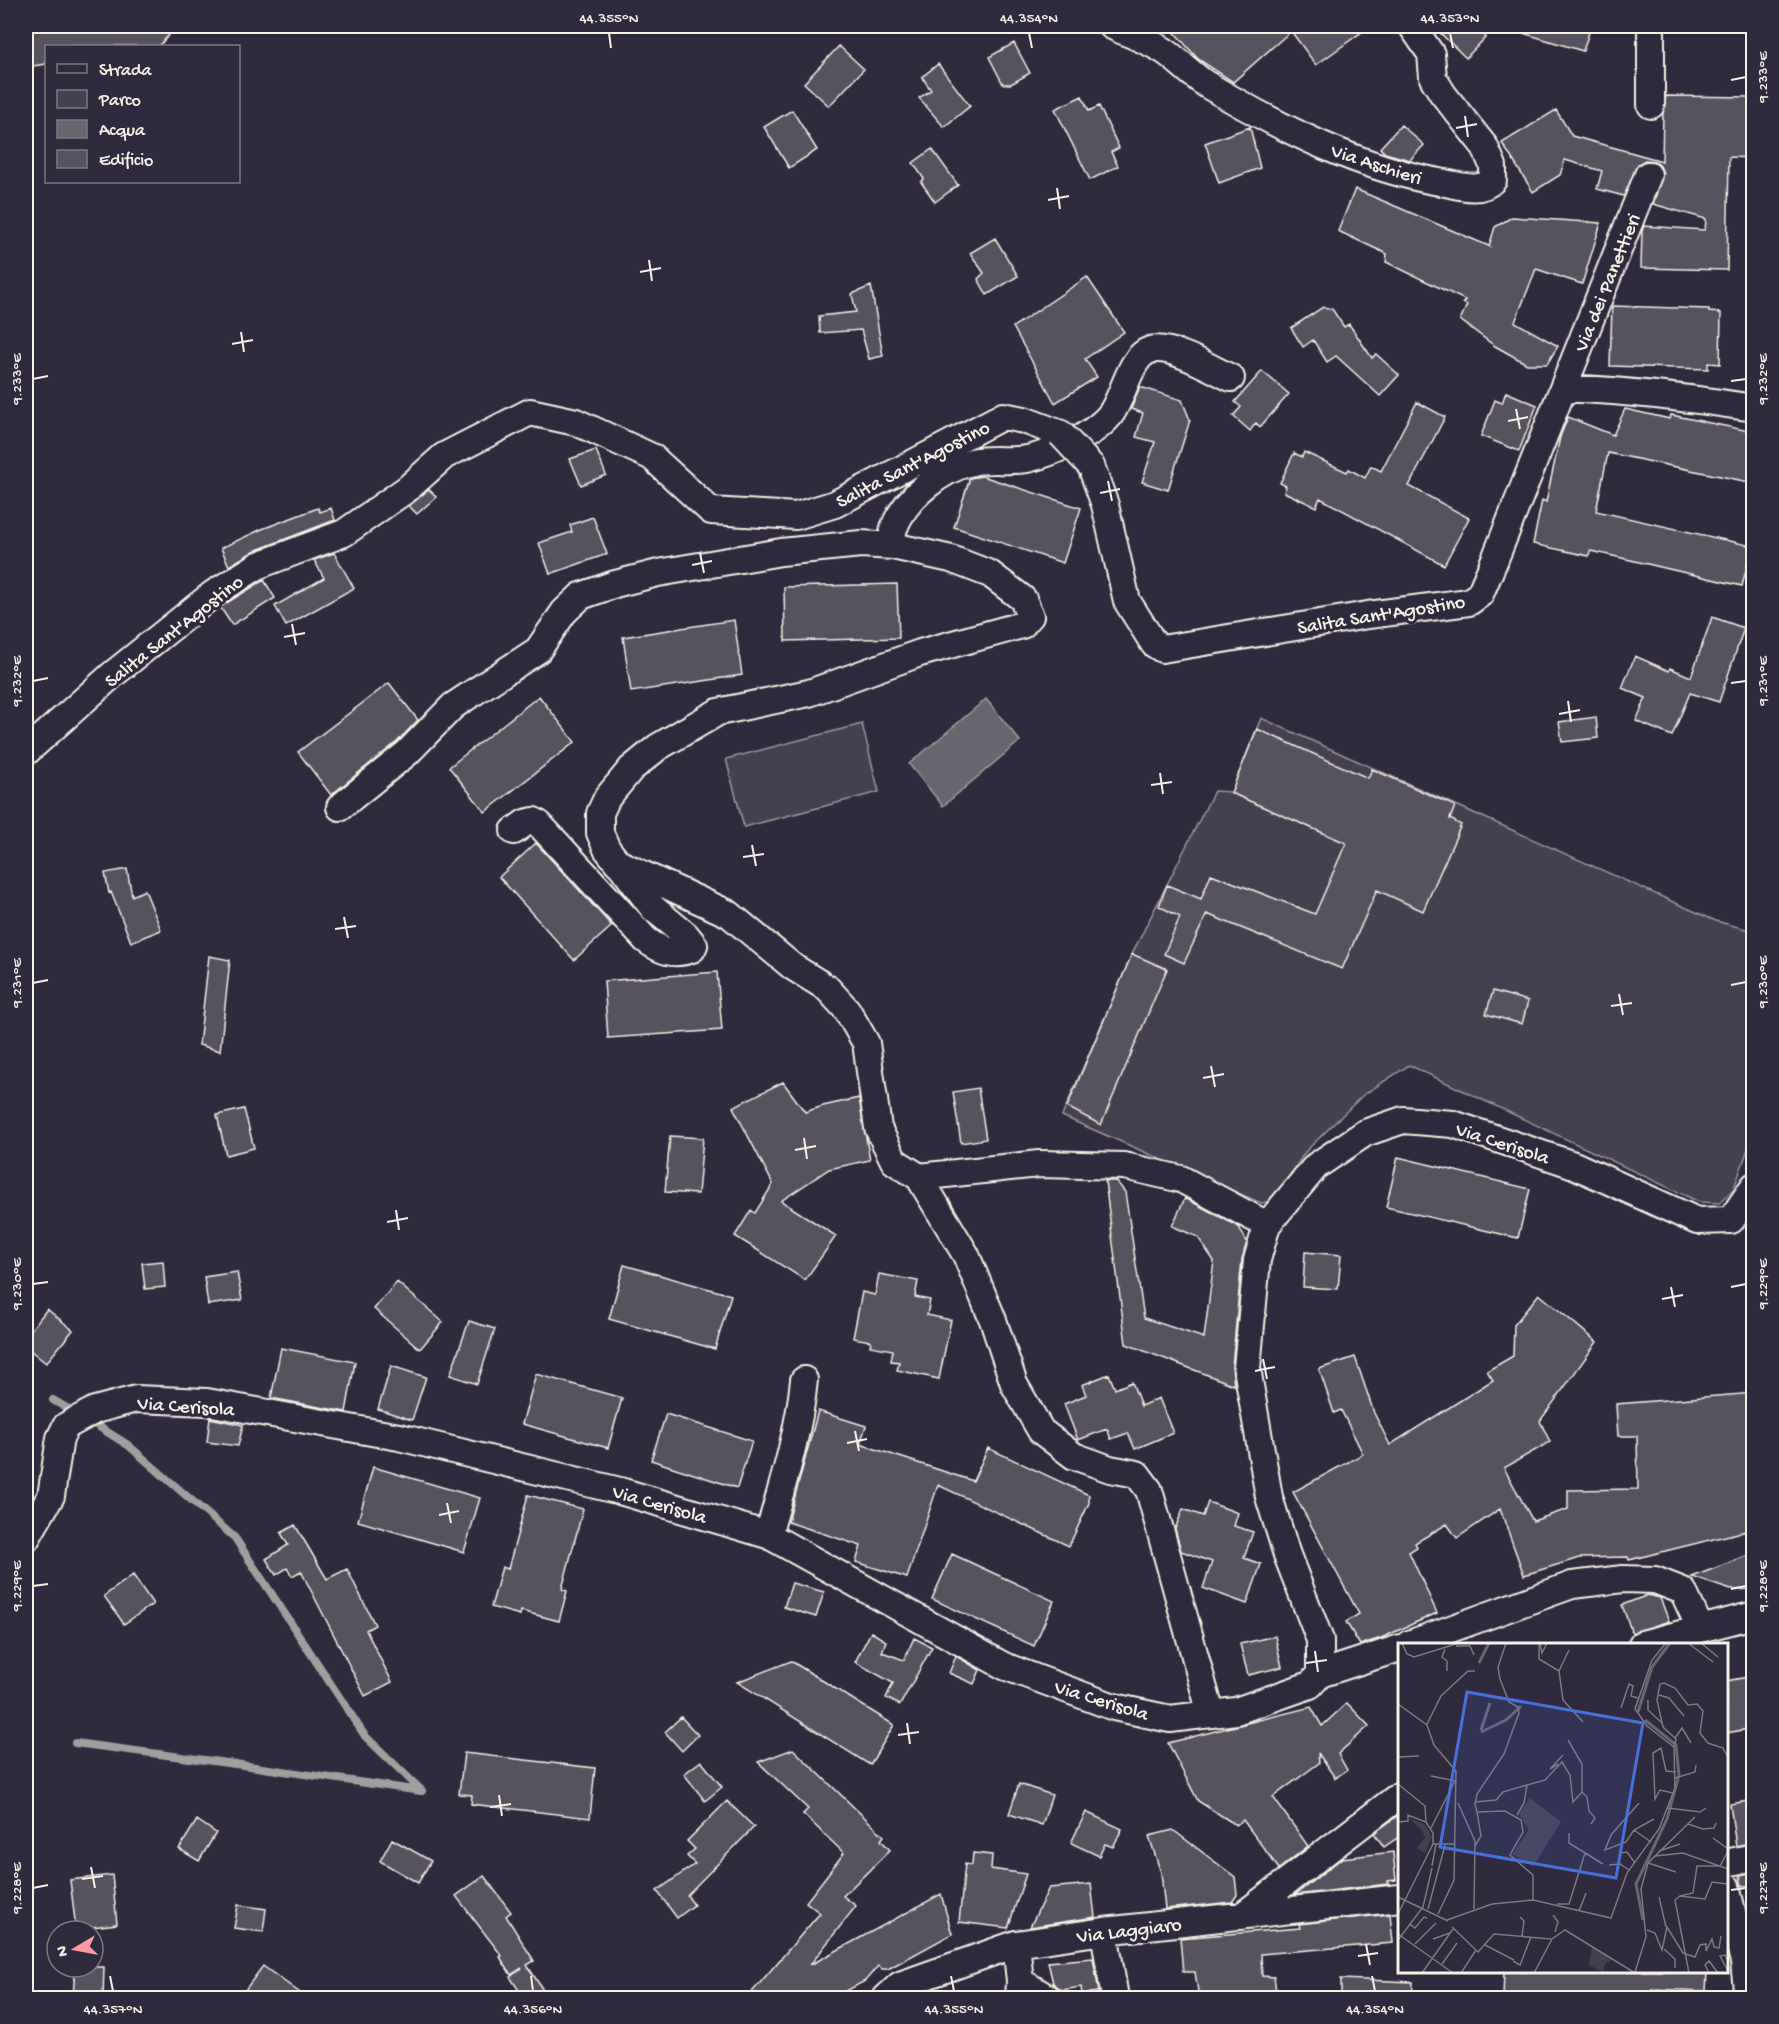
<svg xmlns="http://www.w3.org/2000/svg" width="1779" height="2024" font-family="'Gochi Hand',sans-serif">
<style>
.green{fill:#454050;stroke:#9c989c;stroke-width:1.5}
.water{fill:#6a6670;stroke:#a19ea0;stroke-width:1.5}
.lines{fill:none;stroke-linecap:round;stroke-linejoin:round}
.stream{stroke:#a19ea0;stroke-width:8}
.building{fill:#56525f;stroke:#f4f1e8;stroke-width:1.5}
.minor-casing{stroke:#f4f1e8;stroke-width:30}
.minor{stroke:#2f2a3d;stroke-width:26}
.minor-bridge-casing{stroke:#f4f1e8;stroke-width:30;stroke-linecap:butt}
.minor-bridge{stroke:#2f2a3d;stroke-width:26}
.ticks{fill:none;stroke:#f4f1e8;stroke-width:2}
.labels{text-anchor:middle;stroke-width:6;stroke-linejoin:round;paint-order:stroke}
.street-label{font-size:20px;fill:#f4f1e8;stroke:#2f2a3d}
.inset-river{fill:none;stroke:#6a6670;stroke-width:3}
.inset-road{fill:none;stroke:#7e7a81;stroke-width:1.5}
.view{fill:#486fdb;fill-opacity:0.15;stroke:#486fdb;stroke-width:3}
.inset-edge{fill:none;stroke:#f4f1e8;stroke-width:3}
.neatline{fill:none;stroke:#f4f1e8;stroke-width:2}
.ticks-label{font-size:15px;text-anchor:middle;fill:#f4f1e8}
</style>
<rect width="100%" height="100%" fill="#2f2a3d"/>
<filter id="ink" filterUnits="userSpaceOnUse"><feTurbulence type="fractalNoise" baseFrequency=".0167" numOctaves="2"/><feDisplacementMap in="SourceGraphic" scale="12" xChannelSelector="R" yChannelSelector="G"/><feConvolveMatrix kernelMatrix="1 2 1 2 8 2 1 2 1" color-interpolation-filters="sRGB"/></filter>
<g filter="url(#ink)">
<path class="green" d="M1261,718L1716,921L1753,931V1135L1734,1188L1720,1203L1699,1202L1409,1065L1363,1095L1306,1151L1279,1191L1271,1201L1261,1203L1062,1116L1132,954L1214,791L1231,792Z
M862,724L879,792L744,827L726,759Z"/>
<path class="water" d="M986,699L1020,741L943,806L909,764Z"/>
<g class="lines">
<path class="stream" d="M53,1400L77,1414
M88,1420L128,1445L235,1538L365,1736L422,1791
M75,1743L235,1764L421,1791"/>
</g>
<path class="building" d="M26,26H177L159,46H46V64L26,67Z
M1169,26H1370L1316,65L1291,31L1233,82L1198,59Z
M1433,26H1474L1486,37L1466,58Z
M1513,26H1591L1583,51L1513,30Z
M1014,43L1030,73L1011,84H1003L989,57Z
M839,46L864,69L829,106L804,83Z
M938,64L970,106L944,127L919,98L931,90L922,77Z
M1082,96L1089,111L1099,106L1119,148L1111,152L1118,166L1090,180L1055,109Z
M1666,96L1754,97V158L1729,157L1727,270L1641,268L1642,231L1644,226L1705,230L1706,219L1653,204L1663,173L1660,166L1654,161L1645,160L1638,164L1624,196L1597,189L1602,171L1565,160L1560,175L1533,192L1502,143L1556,110L1572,136L1662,161L1663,113Z
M792,110L817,150L789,168L764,127Z
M1401,125L1424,145L1410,160L1385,153L1380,148Z
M1250,127L1260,168L1219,183L1205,143Z
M932,149L958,185L935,202L921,182L924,179L913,163Z
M1355,189L1491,247L1489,246L1495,227L1512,217L1601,223L1582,284L1536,269L1515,322L1558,346L1547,364H1527L1495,346L1460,320L1467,305L1463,303L1465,300L1386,262L1387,254L1338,231Z
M995,238L1018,276L987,295L978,279L984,273L970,253Z
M1087,277L1124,332L1085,359L1097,377L1055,403L1013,327Z
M871,286L883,356L869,359L861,330L820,333L819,316L856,312L852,294Z
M1612,306L1709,309V312L1721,313L1720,364L1708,363V369L1610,366Z
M1323,307L1332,309L1344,327L1349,324L1372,358L1376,354L1399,375L1380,396L1336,356L1327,362L1313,340L1303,347L1291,328Z
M1262,371L1289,394L1260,427L1256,423L1250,431L1233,416L1241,407L1235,402Z
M1140,387L1182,400L1190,420L1168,490L1142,482L1155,442L1136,437L1143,413L1131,409Z
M1506,392L1537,405L1519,451L1481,436L1495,400L1502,403Z
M1417,402L1445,417L1409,486L1469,518L1444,565L1320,498L1316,507L1284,492L1286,486L1280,483L1294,453L1302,457L1304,452L1347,472L1349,469L1365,478L1371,466L1381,471Z
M1625,409L1670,419L1671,415L1754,432V483L1608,453L1596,511L1752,546L1742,586L1609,555L1590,551L1589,556L1533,544L1542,500L1546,502L1560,437L1568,417L1613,435Z
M596,450L606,475L581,485L570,459Z
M982,476L1081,508L1063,563L954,527L970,478Z
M429,489L436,497L417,514L409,506Z
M318,508L320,512L331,508L335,520L254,551L229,566L221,548L262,529Z
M593,517L607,554L550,574L539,543L572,532L570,525Z
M334,553L354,588L286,626L275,606L324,578L314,560Z
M264,580L275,598L232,625L220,607Z
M897,584L899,638L785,641L784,587Z
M1712,617L1744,628L1719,702L1690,693L1672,736L1636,721L1646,698L1622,688L1635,656L1669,671L1670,668L1691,677Z
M734,620L742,675L631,692L623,637Z
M389,683L418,720L397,742L331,795L298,752Z
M539,696L575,742L485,812L449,767Z
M1596,717L1598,738L1562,742L1559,722Z
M1257,729L1368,778L1372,769L1455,806L1450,819L1461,825L1423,911L1377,890L1342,969L1207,914L1184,963L1164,954L1180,917L1159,906L1167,885L1201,899L1211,874L1315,914L1346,843L1231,793Z
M536,843L612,926L574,960L499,877Z
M127,869L132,896L145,890L161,930L131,942L111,892L109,893L105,873Z
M1132,954L1167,969L1101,1125L1067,1107Z
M209,956L230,960L220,1051L199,1045Z
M717,972L722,1030L608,1038L604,981Z
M1493,991L1528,1001L1522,1024L1486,1014Z
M783,1082L805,1112L823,1106L859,1098L870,1160L829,1169L781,1201L836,1236L805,1280L735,1236L751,1210L755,1213L773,1184L733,1107Z
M978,1088L986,1139L961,1143L953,1092Z
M244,1109L254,1148L226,1155L217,1115Z
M670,1136L703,1138L698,1194L665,1192Z
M1398,1157L1530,1189L1518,1238L1386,1207Z
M1105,1181H1116L1125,1192L1144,1318L1204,1338L1214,1261L1198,1237L1172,1226L1185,1198L1239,1227L1247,1242L1242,1259L1232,1367L1234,1385L1126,1344Z
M1305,1252L1341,1255L1338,1289L1303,1287Z
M163,1261L165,1287L145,1289L142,1263Z
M624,1265L731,1295L715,1349L609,1319Z
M237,1272L242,1300L208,1305L204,1277Z
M879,1274L918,1281L915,1297L930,1300L927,1315L951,1320L939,1379L897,1370L899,1362L891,1361L893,1350L870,1346L871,1341L853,1338L862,1292L875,1295Z
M397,1282L443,1322L420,1349L374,1309Z
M1539,1294L1597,1342L1540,1421L1550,1442L1504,1468L1533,1521L1568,1509V1490L1638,1489L1637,1436H1618L1616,1404L1754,1393V1529L1629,1560L1628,1557L1579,1558L1524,1575L1500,1509L1457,1538L1447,1524L1415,1543L1417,1547L1409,1552L1437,1613L1381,1638L1360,1645L1346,1622L1359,1614L1293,1492L1363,1454L1341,1410L1334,1413L1319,1369L1355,1357L1374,1413L1390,1445L1493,1380L1487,1371L1513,1356L1514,1325Z
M47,1309L73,1330L46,1363L26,1347V1336Z
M469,1321L495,1329L477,1384L450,1375Z
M281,1348L355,1362L346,1412L271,1398Z
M391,1366L426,1377L412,1420L378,1409Z
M536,1374L622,1398L608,1448L522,1424Z
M1109,1374L1115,1389L1132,1382L1141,1406L1159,1398L1173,1433L1135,1449L1128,1433L1111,1439L1107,1429L1078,1440L1064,1404L1086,1395L1082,1385Z
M818,1411L866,1426L860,1444L973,1481L988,1448L1089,1495V1503L1069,1546L938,1485L907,1578L856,1562L861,1546L788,1522Z
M666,1414L752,1441L737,1488L651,1460Z
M210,1418L243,1425L238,1446L207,1442Z
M373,1467L480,1498L464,1552L358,1521Z
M528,1495L583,1509L562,1589L567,1591L559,1621L521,1611L520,1615L491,1607L502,1567L508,1569Z
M1208,1502L1238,1513L1234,1526L1253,1532L1244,1558L1261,1564L1247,1604L1203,1588L1212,1562L1181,1551L1175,1529L1183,1509L1203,1516Z
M295,1525L327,1579L347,1569L375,1625L366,1630L392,1682L365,1696L301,1571L292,1576L287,1568L276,1575L266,1559L288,1545L281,1533Z
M1754,1553V1589L1731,1590L1692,1577Z
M952,1554L1054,1601L1034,1646L932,1599Z
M133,1575L153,1604L124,1624L104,1596Z
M792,1583L824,1592L816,1617L784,1607Z
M1648,1595L1660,1598L1669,1621L1632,1633L1622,1605Z
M871,1632L886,1641L882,1652L904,1660L914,1638L932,1647L900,1705L886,1698L893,1683L855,1662Z
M1275,1636L1282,1667L1248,1675L1240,1644Z
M956,1656L980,1670L974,1684L949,1673Z
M791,1661L894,1725L870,1765L737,1682Z
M1754,1676V1728L1726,1733V1681Z
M1347,1703L1369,1726L1338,1754L1347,1770L1335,1778L1318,1753L1319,1763L1273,1797L1308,1846L1279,1869L1243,1820L1236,1825L1198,1801L1168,1743L1311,1707L1322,1726Z
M681,1717L698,1735L682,1751L665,1732Z
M793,1749L884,1836L881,1840L890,1850L843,1896L856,1906L810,1965L941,1894L952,1934L888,1969H882L878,1966L865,1981L833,1998H747L820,1913L806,1902L844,1853L803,1814L808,1809L758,1762Z
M464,1753L595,1768L590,1818L471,1804L472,1795L459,1794Z
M701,1761L722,1787L705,1801L684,1774Z
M1019,1784L1052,1795L1042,1825L1009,1814Z
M1754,1800V1842L1736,1846L1730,1804Z
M727,1801L754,1827L687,1895L694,1905L677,1918L657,1891L695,1864L687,1856L695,1849L687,1841Z
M1086,1812L1122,1829L1113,1847L1105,1844L1099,1856L1071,1843Z
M1400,1814V1836L1384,1847L1374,1833Z
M197,1820L216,1833L199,1861L179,1849Z
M1173,1830L1235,1877L1237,1895L1232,1902L1165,1909L1161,1873L1149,1836Z
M392,1839L431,1861L418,1883L380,1861Z
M1393,1852L1396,1880L1388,1881V1884L1295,1895L1342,1858Z
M973,1853L992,1855L991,1869L1026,1874L1008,1928L959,1922L965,1864L972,1865Z
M1754,1872V1885L1742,1886L1740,1875Z
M112,1875L117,1924L76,1929L70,1880Z
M484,1876L511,1912L506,1916L534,1961L527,1965L548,1998H524L510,1977L522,1968L511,1975L500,1957L502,1956L456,1896Z
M1091,1884L1095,1917L1030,1927L1049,1888Z
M238,1905L266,1909L263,1932L234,1928Z
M1390,1914L1393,1943L1261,1954L1262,1976L1274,1977L1277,1998H1199L1195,1972H1183L1180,1938L1300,1928L1299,1924Z
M1093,1958L1099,1992L1082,1994L1081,1987L1062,1990L1053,1983L1048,1962Z
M263,1966L307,1998H239Z
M75,1967H104L103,1998H73Z
M1504,1971H1707L1706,1991L1652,1989V1998H1503Z
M1341,1979L1413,1982L1412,1998H1341Z"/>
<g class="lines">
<defs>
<path id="minor" d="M1112,26C1129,34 1150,41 1166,52C1180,62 1194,77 1209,86C1282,129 1361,169 1445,183C1461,186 1480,193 1493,180V166L1485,147L1443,94L1433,78L1431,54L1412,26
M1651,26V105
M1231,378C1212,369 1171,344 1150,350C1129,357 1124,397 1110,415C1102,425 1086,436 1074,442C1058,449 1043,456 1027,459C1009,462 989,458 972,462C941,469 905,498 894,528C892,533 893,540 893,546L951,559L990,574L1023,599L1030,616L1022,625L920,653L809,693L718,712L658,747L631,769L607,798L600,813V833L607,849L618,863L729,914L793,967L827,988L847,1010L866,1043L878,1128L894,1161L919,1177L1039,1164L1124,1166L1181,1179L1267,1225
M1564,388C1628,391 1691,398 1754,408
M1091,466L1105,505L1127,601L1154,644L1162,649L1368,615L1469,602L1480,594L1495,559L1648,175
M26,752L112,675L213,594L259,565L344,533L407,489L444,456L530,412L576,422L652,457L711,511L796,516L835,504L1003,416L1024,420L1061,434
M340,807L407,753L453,706L538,650L564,612L581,596L615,584L658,573L781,552L861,544L893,546
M514,831L525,823L534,821L539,824L646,940C661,951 674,956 692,949L694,945L686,935L653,908L619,863
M919,1177L966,1255L993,1320L1014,1384L1041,1431L1074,1456L1110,1469L1137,1474L1149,1490L1211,1714
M768,1535C783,1484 799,1432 804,1380
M26,1539L51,1496L60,1438L66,1426L95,1410L136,1399L207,1402L399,1437L620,1491L768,1535L1004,1666L1114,1707L1170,1719L1236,1711L1310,1685L1320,1674V1640L1287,1555L1269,1497L1247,1368L1257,1260L1267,1225L1316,1166L1365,1133L1403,1120L1453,1124L1574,1165L1697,1221L1731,1220L1754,1186
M1409,1644L1572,1585L1623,1579L1655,1580L1683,1591L1700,1628
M1642,1644L1754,1615
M1320,1674L1400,1648
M1726,1863L1754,1857
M1726,1886L1744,1962L1748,1998
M1242,1916L1400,1795
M1104,1931L1115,1998
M1016,1944L1020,1981L1019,1998
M1020,1981L1048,1998
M886,1998L900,1985L1016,1944L1104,1931L1400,1898"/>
</defs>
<use href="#minor" class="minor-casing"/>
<use href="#minor" class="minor"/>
<defs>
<path id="minor-bridge" d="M1061,434L1091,466"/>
</defs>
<use href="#minor-bridge" class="minor-bridge-casing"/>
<use href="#minor-bridge" class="minor-bridge"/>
</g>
</g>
<path class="ticks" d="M609,33L611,48M1029,33L1032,48M1450,33L1453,48M1731,80L1746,77M1465,116L1468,137M1456,128L1477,124M1057,188L1060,209M1048,200L1069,196M649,260L652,281M640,272L661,268M241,332L244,352M232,344L253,340M33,379L48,376M1731,381L1746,379M1516,409L1520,429M1508,421L1528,417M1108,481L1112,501M1100,493L1120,489M700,553L704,573M692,565L712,561M292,624L296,645M284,637L305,633M33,681L48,678M1731,683L1746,681M1568,701L1571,722M1559,714L1580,710M1160,773L1163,794M1151,785L1172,782M752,845L756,866M743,857L764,854M344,917L348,938M335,929L356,926M33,983L48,980M1731,985L1746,982M1619,994L1623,1015M1611,1006L1632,1003M1211,1066L1215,1087M1203,1078L1224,1074M804,1138L807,1159M795,1150L816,1146M396,1210L399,1230M387,1222L408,1218M33,1284L48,1282M1671,1287L1675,1307M1731,1287L1746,1284M1662,1299L1683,1295M1263,1359L1267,1379M1255,1371L1275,1367M855,1431L859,1451M847,1443L867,1439M447,1503L451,1523M439,1515L459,1511M33,1586L48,1584M1731,1589L1746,1586M1315,1651L1318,1672M1306,1663L1327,1660M907,1723L910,1744M898,1735L919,1732M499,1795L502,1816M490,1807L511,1804M91,1867L95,1888M82,1879L103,1876M33,1888L48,1885M1731,1890L1746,1888M1366,1944L1370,1965M1358,1956L1378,1953M110,1976L113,1991M531,1976L533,1991M951,1976L954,1991M1372,1976L1375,1991"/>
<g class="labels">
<g class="street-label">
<text transform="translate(1377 163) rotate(18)" y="7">Via Aschieri</text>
<text transform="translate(1606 282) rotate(-68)" y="7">Via dei Panettieri</text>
<text transform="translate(912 463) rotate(-27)" y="7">Salita Sant'Agostino</text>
<text transform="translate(1381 613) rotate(-9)" y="7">Salita Sant'Agostino</text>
<text transform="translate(173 630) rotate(-38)" y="7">Salita Sant'Agostino</text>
<text transform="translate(1503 1142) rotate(18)" y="7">Via Cerisola</text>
<text transform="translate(186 1405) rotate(4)" y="7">Via Cerisola</text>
<text transform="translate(660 1503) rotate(16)" y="7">Via Cerisola</text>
<text transform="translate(1102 1699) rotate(17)" y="7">Via Cerisola</text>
<text transform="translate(1129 1929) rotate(-7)" y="7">Via Laggiaro</text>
</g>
</g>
<g transform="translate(1398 1643)">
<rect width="330" height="330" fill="#2f2a3d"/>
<path d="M132,155L163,179L135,224L114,211L131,187L121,171ZM11,175L26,181L34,194L27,210L19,205L27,195L24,187ZM194,304L214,317L207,321L205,329L191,322Z" fill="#454050"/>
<path class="inset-river" d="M81,20L91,0M240,69L254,24L272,0M83,87L92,60M83,89L108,77L123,63M245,277L238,241L269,176L281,132L278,102L247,77"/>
<path class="inset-road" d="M4,0L9,11L16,14L61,0M108,0L100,24L102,36L111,59L120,64L121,70L106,111L79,151L77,161L79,169L107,168L123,177L125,189L112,212L135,232V257M141,0V16L161,28M142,0L144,10L149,0M290,0L315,19M303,0L320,14M58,3H72L76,12M47,6L44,14L49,18V28M171,7L161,28L165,57L185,79M261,52L271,55L286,73M250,57V67L264,80M0,61L29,82L36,102L58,128L56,237L40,271M223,65L231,41L235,43L233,53L240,55M29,81L43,53L70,28H77M277,95L284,85L293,100M170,97L184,121V149M276,104L278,96L265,84L259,57L262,41L266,40L277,45L290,62L299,61L305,68L302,90L310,100L325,105L330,115M0,114L21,113M160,121L152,126L165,112M33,133L58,138M277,135L297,129L298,122M0,141L27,163L28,179M275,150L262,147L257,156L255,110L263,105L268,128L278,129M77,159L98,157L105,149L129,142M60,160L77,198L76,266M241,160L213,192L207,207L228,199L236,187L256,176M270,165L302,169L308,165M119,172L126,160L129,142L147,137L164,119L172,132L175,159L184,149L189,154L191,168L197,175L193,181M0,179L10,178V172L28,179L35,190V201M290,181L305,186L316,185L318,180M33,185L57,138M236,187L253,199M171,190V200L205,221M315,195L330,206M35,201H56M77,203L83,193L79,169M261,208L282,201M222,210L229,209L237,220M257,213L285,210L330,226M250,220L278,229M211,222L222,221L231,227M34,223L38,201M282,253L295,250L299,223H322L330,208M0,254L50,278M261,254L268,284M159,261H171L187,210M30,266L47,202M181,268L188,250M0,271L35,201M155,272L160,279L157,289M122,274L126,278L124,293M49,277L94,261L135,257L213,275L229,230L261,186L277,145L276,104L249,83L237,66L254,17L268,0M12,281L17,285L26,274L29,275M54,284L80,309L96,291L153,296M249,287L257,290L264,307L269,284L285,310L297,314L302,302L308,301V308L314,296L316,304L321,305L323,293M0,291L55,330M35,296L52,290M0,297L25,264L34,225M17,301L38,280M87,302L116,317M266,306L277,316V325M115,318L122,322L133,294M330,318L327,312L322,313L330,328M44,321L59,300M237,329L248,294L243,246L250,220L297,174M24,330L55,286M63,330L78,307M136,330L154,296L167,287L237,330M291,330L277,257L282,253L307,256L314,239L330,241M311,330L307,322L311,318L320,330"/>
<path class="view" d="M69,49L245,80L218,235L42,204Z"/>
<rect width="330" height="330" class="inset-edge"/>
</g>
<rect width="1779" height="2024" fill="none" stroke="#2f2a3d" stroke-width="66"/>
<rect x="45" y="45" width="195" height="138" fill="#2f2a3d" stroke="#7e7a81" stroke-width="1.5"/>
<rect x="57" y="64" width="30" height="9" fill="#2f2a3d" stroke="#7e7a81" stroke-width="1.5"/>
<text x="99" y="75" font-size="18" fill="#f4f1e8">Strada</text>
<rect x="57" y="90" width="30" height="18" fill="#454050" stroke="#7e7a81" stroke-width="1.5"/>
<text x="99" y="105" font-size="18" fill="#f4f1e8">Parco</text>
<rect x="57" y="120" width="30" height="18" fill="#6a6670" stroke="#7e7a81" stroke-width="1.5"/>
<text x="99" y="135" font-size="18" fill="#f4f1e8">Acqua</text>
<rect x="57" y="150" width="30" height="18" fill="#56525f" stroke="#7e7a81" stroke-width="1.5"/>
<text x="99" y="165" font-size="18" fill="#f4f1e8">Edificio</text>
<g transform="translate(75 1949) rotate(260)"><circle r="28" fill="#2f2a3d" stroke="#7e7a81" stroke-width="1.5"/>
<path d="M0-4.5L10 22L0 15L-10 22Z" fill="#ff9aa2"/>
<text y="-9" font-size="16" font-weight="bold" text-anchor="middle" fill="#f4f1e8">N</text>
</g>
<rect x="33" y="33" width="1713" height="1958" class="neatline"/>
<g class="ticks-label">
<text x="609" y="22">44.355°N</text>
<text x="1029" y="22">44.354°N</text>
<text x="1450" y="22">44.353°N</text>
<text transform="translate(1762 77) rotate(-90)" y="5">9.233°E</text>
<text transform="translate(1762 379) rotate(-90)" y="5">9.232°E</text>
<text transform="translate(16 379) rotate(-90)" y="5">9.233°E</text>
<text transform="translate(1762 681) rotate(-90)" y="5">9.231°E</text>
<text transform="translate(16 681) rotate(-90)" y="5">9.232°E</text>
<text transform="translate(1762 982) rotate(-90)" y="5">9.230°E</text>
<text transform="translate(16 983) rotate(-90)" y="5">9.231°E</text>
<text transform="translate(1762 1284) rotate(-90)" y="5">9.229°E</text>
<text transform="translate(16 1284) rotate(-90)" y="5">9.230°E</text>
<text transform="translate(1762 1586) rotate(-90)" y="5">9.228°E</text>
<text transform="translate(16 1586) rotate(-90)" y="5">9.229°E</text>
<text transform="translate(1762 1888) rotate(-90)" y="5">9.227°E</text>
<text transform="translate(16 1888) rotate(-90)" y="5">9.228°E</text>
<text x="113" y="2013">44.357°N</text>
<text x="533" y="2013">44.356°N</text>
<text x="954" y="2013">44.355°N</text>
<text x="1375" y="2013">44.354°N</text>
</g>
</svg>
